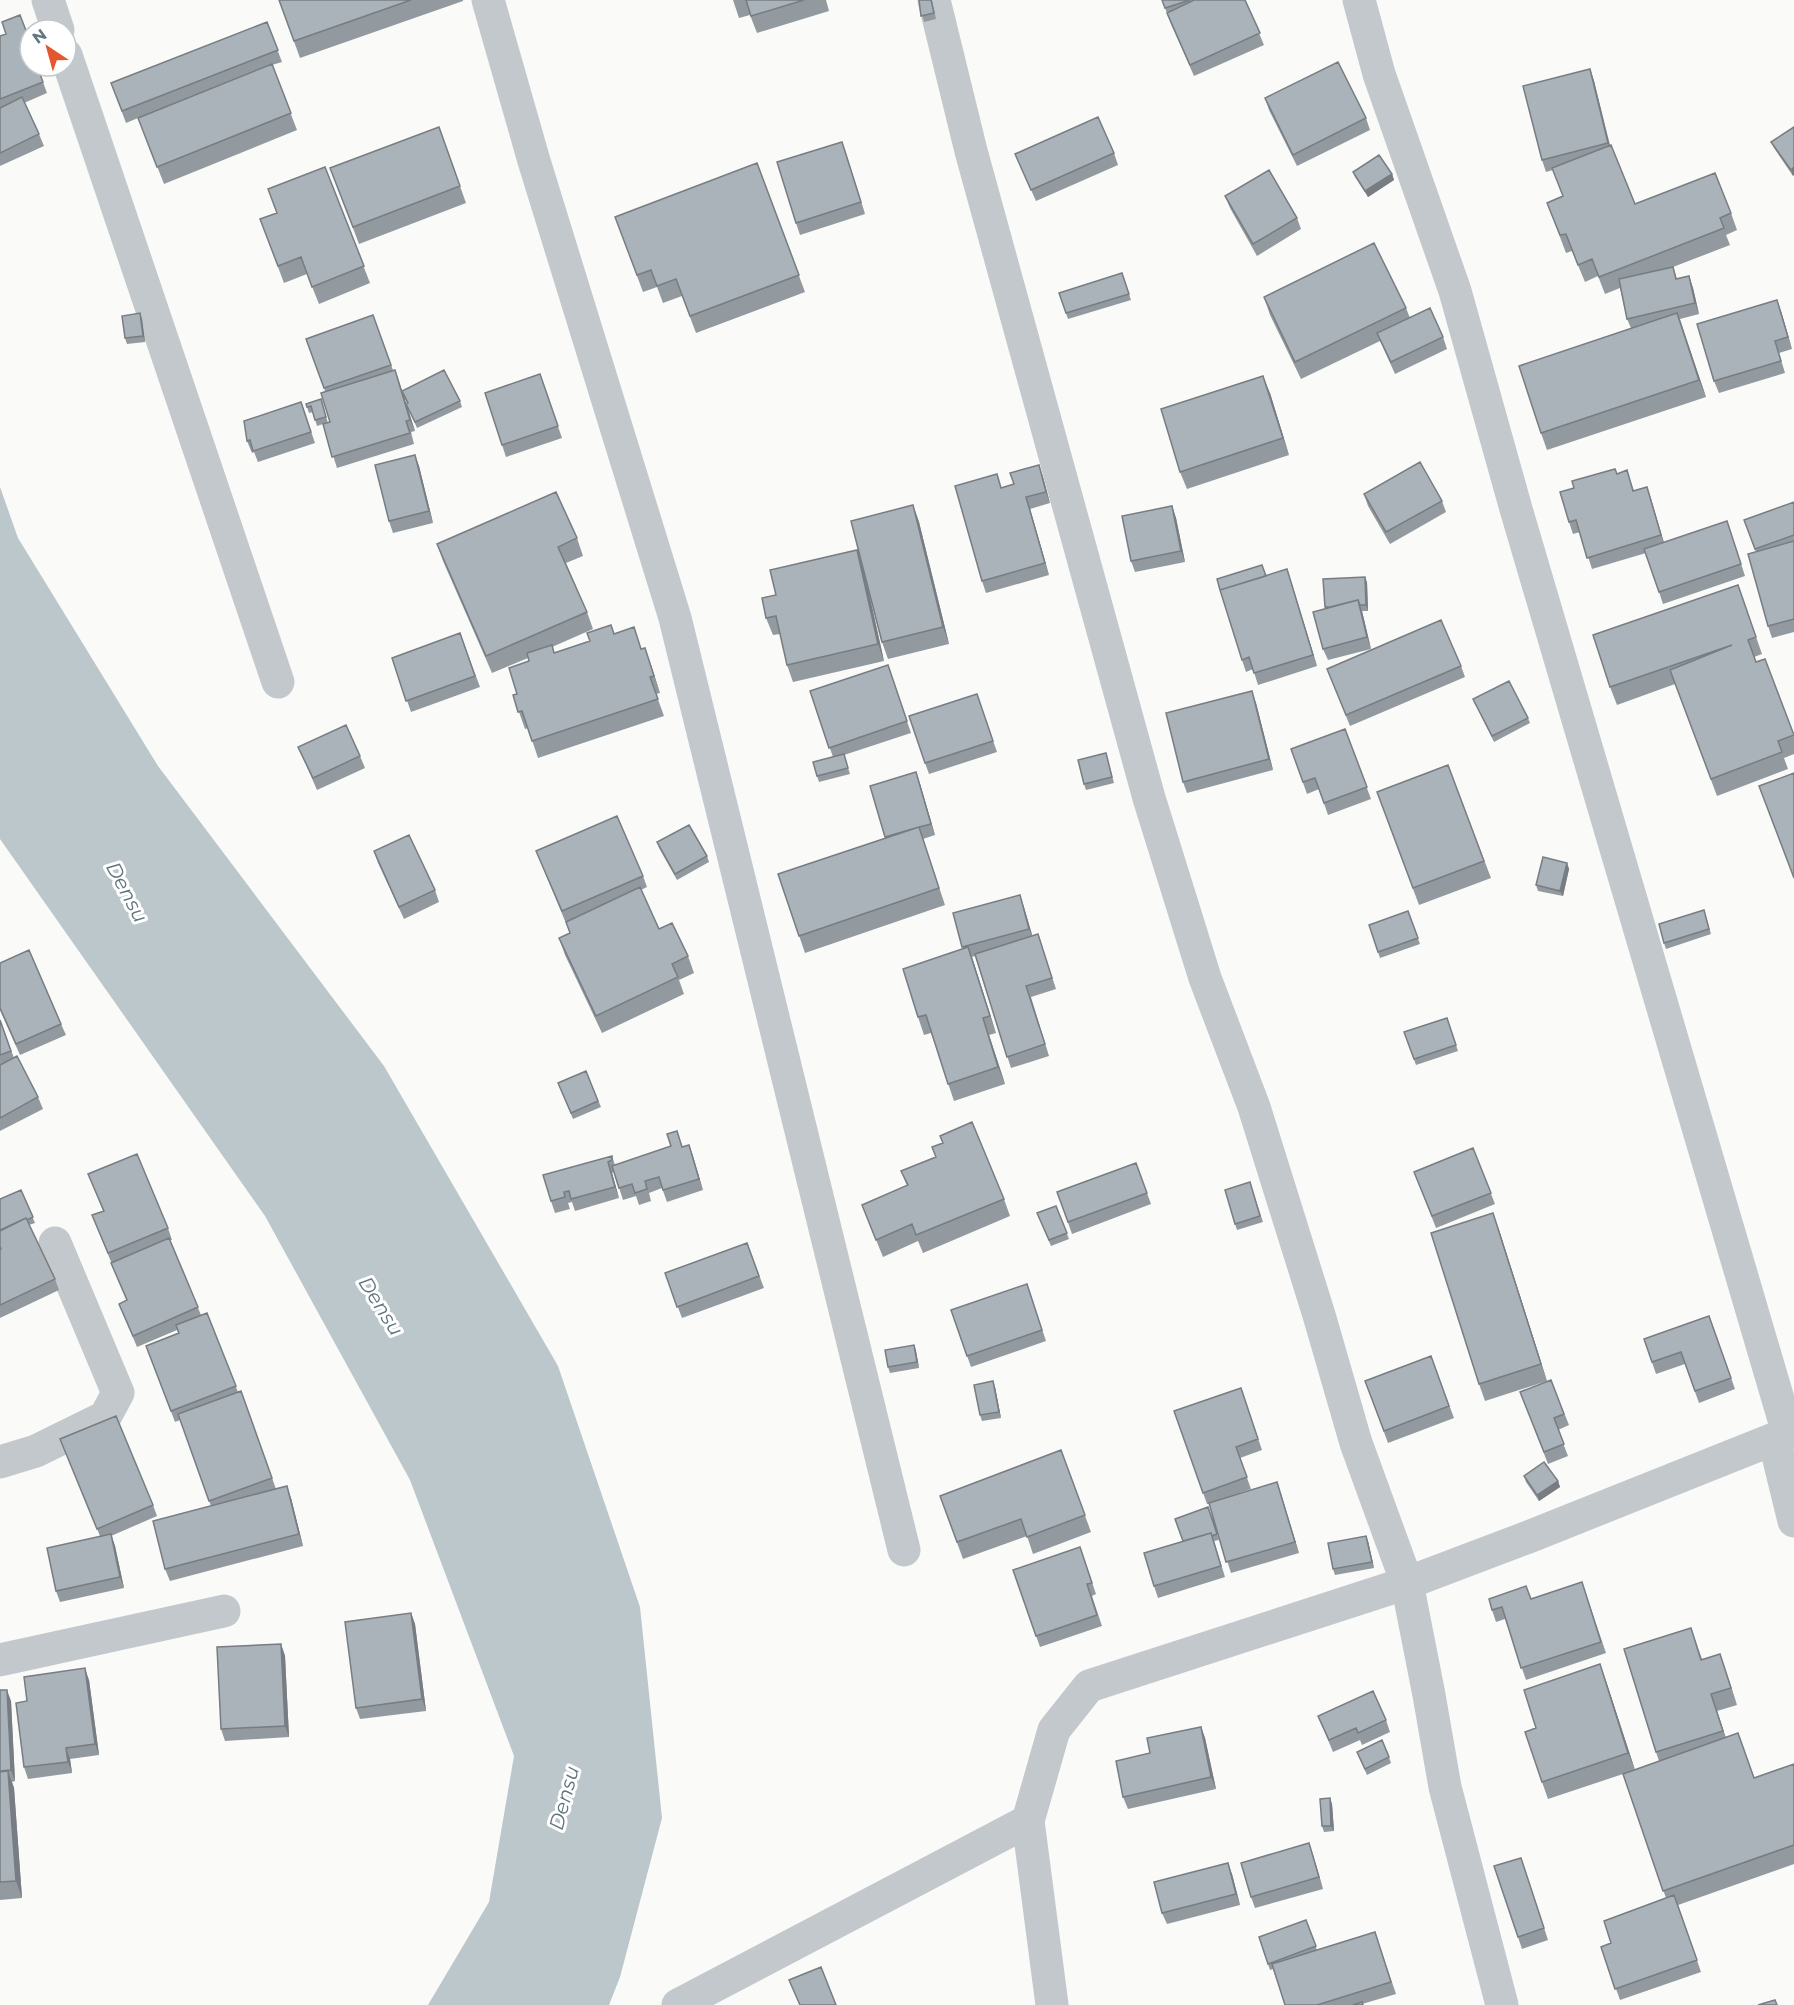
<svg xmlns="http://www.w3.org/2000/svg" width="1794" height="2005" font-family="Montserrat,sans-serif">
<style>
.water{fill:#bbc7cb}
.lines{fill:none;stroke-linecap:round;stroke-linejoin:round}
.minor{stroke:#c3c8cc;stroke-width:33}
.wall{fill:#929a9f}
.shaded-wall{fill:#777d82}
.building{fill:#aab3b9;stroke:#777d82;stroke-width:1.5}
.labels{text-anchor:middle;stroke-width:6;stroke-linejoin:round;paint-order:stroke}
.water-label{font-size:20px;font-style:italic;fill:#60757c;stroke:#fff}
</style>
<rect width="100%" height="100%" fill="#fafaf8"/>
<path class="water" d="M0,487L18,538L158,766L384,1066L558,1366L640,1607L662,1818L620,1977L609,2005H428L489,1902L514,1756L410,1480L265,1216L0,839Z"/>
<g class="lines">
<path class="minor" d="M48,0L58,30
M488,0L534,161L675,618L904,1550
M934,0L971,151L1149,798L1205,978L1254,1107L1319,1315L1356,1443L1407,1583L1531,1536L1794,1431
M1359,0L1379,74L1455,291L1516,509L1788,1433
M66,55L278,682
M1774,1439L1794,1521
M0,1462L36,1451L105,1417L118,1393L55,1243
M0,1660L224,1611
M678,2005L1028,1821
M1052,2005L1028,1821L1054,1730L1089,1686L1407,1583L1429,1695L1445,1787L1502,2005"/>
</g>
<path class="wall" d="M279,0H463V1L300,58Z
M733,0H826L829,11L757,33L750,15L739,18Z
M919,0H932L936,19L924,22Z
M1162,0H1245L1264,45L1194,76L1171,24Z
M20,15L30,42V66H37L47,93L24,103L39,134L44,146L0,166V36L6,34Z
M267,22L282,62L272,65L297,130L164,184L138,118L126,123L111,83Z
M1590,69L1594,81L1610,145L1635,204L1731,213L1737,230L1726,235L1730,245L1673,267L1677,279L1689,276L1693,288L1699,314L1680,319L1706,397L1547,450L1541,433L1631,328L1627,319L1620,288L1605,294L1598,276L1585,282L1572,251L1566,253L1547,203L1563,196L1553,170L1546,172L1542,160Z
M1265,98L1366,118L1370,130L1297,166L1269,110Z
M439,127L466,203L359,244L330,168Z
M1794,127L1793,176L1774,148L1771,142Z
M842,142L865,214L800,235L796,223Z
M1114,153L1118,165L1036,201L1015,154Z
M757,163L805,292L696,333L682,296L663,303L657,287L643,292L615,217Z
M325,167L370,283L319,304L307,274L284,283L260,219L276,213Z
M1353,172L1392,174L1394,180L1368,197L1355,177Z
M1225,196L1297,218L1301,229L1257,256L1230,208Z
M1122,273L1131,300L1068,319L1059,293Z
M1264,297L1406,308L1410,318L1443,337L1447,349L1395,374L1380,341L1301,379L1270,315Z
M1781,311L1792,349L1779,353L1785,373L1719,393L1714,381Z
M140,313L142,319L145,342L127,344L125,338Z
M373,315L393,370L402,391L460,401L462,407L417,428L409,410L406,404L407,403L404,397L415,431L411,432L414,444L337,468L323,424L317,426L313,412L309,413L306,404L321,399L328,423L330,422L325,391L306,339Z
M540,374L562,438L506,457L485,393Z
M1270,393L1289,455L1187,489L1180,472Z
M301,402L315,443L258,462L254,452L252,453L247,441Z
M1039,465L1043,477L1050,503L1030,509L1049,575L986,593L982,581L1002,488L1014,484Z
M419,466L433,523L393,533L389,521Z
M1617,474L1631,482L1634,491L1647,487L1664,542L1731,533L1745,576L1663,604L1646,553L1592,569L1580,532L1573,534L1569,522Z
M1364,494L1442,501L1446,512L1390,544L1368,506Z
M1794,502V632L1772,638L1768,626L1756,552L1744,520Z
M913,505L919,522L949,644L888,659L882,642L865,574L884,661L793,682L787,665L780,634L773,635L766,618L776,595L857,550L862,566Z
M1172,506L1176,518L1185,562L1135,572L1131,561Z
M577,538L583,556L566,563L587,612L593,629L552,647L555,653L614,634L642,649L651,665L660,693L656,694L664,716L538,758L528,728L525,729L513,695L517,694L529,661L528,658L492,673L443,561L437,544Z
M1287,569L1317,666L1258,685L1253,669L1246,672L1242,660L1266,576Z
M1367,582L1368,611H1362L1371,649L1328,660L1323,649L1325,607Z
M1738,585L1762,654L1754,657L1794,735V754L1784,758L1788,769L1717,796L1675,684L1617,705L1610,687Z
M460,633L480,687L411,712L392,658Z
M888,665L911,733L844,755L850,774L819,782L817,776L833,757L810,691Z
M1461,666L1465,677L1350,726L1327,669Z
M977,694L997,752L929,774L925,763Z
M1473,699L1528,718L1530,723L1494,742Z
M1256,703L1273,770L1187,793L1183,782Z
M1345,729L1371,799L1328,815L1319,789L1307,794L1291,749Z
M298,747L360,756L365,768L317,790L303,758Z
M1106,753L1114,783L1086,790L1084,784Z
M1448,765L1491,878L1419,905L1377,792Z
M920,784L935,835L923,839L945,905L805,953L778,874L886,838Z
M657,842L707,856L709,862L677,880L659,848Z
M374,851L435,890L439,902L404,919L378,863Z
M536,851L643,876L647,887L641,890L659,929L688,956L694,973L679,980L684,994L602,1033L565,955L559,938L570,933Z
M1567,863L1569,869L1563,896L1538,891L1536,885Z
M1020,895L1032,936L1038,934L1056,989L1031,997L1049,1056L1011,1068L975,956L972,957L996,1033L989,1035L1005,1084L954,1101L931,1033L924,1035L918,1017L963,949L953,913Z
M1408,911L1420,944L1380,958L1369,925Z
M1706,916L1711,934L1666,949L1664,943Z
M0,963L61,1024L66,1035L20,1055L0,1010Z
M1447,1018L1458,1051L1416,1065L1404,1032Z
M0,1020L14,1058L38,1097L43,1109L0,1131Z
M586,1071L601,1107L573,1119L558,1083Z
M689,1145L703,1190L667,1202L662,1188L649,1193L651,1201L639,1205L636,1196L623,1200L614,1172L612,1173L619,1198L575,1211L572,1202L568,1203L570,1209L555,1213L551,1201L612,1156L615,1165Z
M1473,1148L1495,1204L1436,1228L1414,1172Z
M1136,1163L1151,1204L1072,1234L1057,1192Z
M901,1171L1004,1199L1010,1216L923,1253L918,1241L883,1257L862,1205L907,1186Z
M88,1174L168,1228L172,1240H170L201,1315L207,1313L238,1392L241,1391L276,1489L291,1498L303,1546L170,1581L165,1569L211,1506L180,1420L175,1422L146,1346L178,1333L177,1330L137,1347L119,1304L127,1301L92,1215L103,1211Z
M1250,1182L1263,1222L1237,1230L1235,1224Z
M21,1190L35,1223L29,1225L55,1279L59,1290L0,1318V1199Z
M1056,1206L1069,1239L1051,1246L1037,1213Z
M1499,1230L1547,1381L1485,1401L1479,1384Z
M747,1243L764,1288L682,1318L665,1273Z
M1027,1284L1046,1341L971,1367L951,1310Z
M1709,1316L1735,1389L1699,1403L1685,1364L1656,1374L1644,1339Z
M914,1345L916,1351L919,1368L890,1373L888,1367Z
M1431,1356L1454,1418L1388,1443L1365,1381Z
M1551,1380L1569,1425L1558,1430L1568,1456L1548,1464L1520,1392Z
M995,1387L1001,1418L982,1421L980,1415Z
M1241,1388L1262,1450L1240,1458L1251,1489L1231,1496L1277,1482L1299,1553L1231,1573L1209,1504H1207L1174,1411Z
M60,1439L153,1505L157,1516L111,1536L115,1546L124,1588L60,1602L56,1591L100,1536Z
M1061,1450L1091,1532L1033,1554L1027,1536L963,1559L940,1496Z
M1524,1476L1558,1481L1560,1487L1539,1501L1526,1482Z
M1208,1507L1219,1540L1214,1541L1225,1577L1158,1598L1154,1586L1183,1541Z
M1368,1541L1374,1568L1335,1575L1333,1569Z
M1080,1547L1096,1594L1092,1596L1102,1626L1040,1647L1013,1570Z
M1586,1594L1606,1653L1526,1680L1505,1619L1496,1622L1492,1610L1531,1599Z
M411,1613L415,1624L426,1711L360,1719L356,1708Z
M1691,1628L1702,1659L1720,1654L1737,1705L1717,1711L1726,1738L1754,1778L1794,1764V1864L1678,1905L1701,1972L1620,2000L1601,1947L1611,1943L1666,1898L1623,1774L1629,1772L1548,1799L1542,1782L1536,1728L1606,1681L1635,1770L1659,1761L1656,1752Z
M281,1644L285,1656L289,1737L225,1741L221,1729Z
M89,1680L99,1755L70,1759L72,1773L28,1779L24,1767L27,1701Z
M0,1690L11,1701L15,1781L12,1782L14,1788L22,1898L0,1900Z
M1318,1716L1386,1720L1390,1732L1362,1745L1360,1740L1333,1752Z
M1201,1727L1205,1738L1216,1789L1128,1809L1123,1797L1150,1753Z
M1359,1757H1389L1391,1763L1367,1775Z
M1330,1798L1332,1804L1334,1831L1324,1832L1322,1826Z
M1313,1855L1323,1889L1255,1908L1251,1897Z
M1494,1866L1525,1869L1548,1940L1522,1949Z
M1232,1874L1240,1905L1167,1924L1162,1913Z
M1306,1920L1317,1950L1375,1932L1396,1994L1362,2004L1363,2005H1285L1273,1969L1270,1970L1268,1964Z"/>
<path class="shaded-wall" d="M1590,69L1594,81L1612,155L1608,143Z
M842,142L846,153L865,214L861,202Z
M1794,167V175L1793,176L1791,170Z
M1392,174L1394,180L1368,197L1365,191Z
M1689,276L1693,288L1699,314L1695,303Z
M1777,300L1781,311L1792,349L1788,337Z
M140,313L142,319L145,342L143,336Z
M1677,313L1683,330L1706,397L1699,380Z
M395,370L399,381L415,431L410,420Z
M1263,376L1270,393L1289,455L1283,438Z
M415,455L419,466L433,523L429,511Z
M1039,465L1043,477L1050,503L1046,492Z
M1647,487L1651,499L1665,547L1661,535Z
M1026,497L1030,509L1049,575L1045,563Z
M913,505L919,522L949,644L943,627Z
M1172,506L1176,518L1185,562L1181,551Z
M857,550L863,567L884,661L878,644Z
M1287,569L1291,581L1317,666L1313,655Z
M1365,577L1367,582L1368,611L1366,605Z
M1358,600L1362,611L1371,649L1367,637Z
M645,648L651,665L660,693L654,676Z
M1252,691L1256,703L1273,770L1269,759Z
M916,772L920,784L935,835L931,824Z
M1567,863L1569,869L1563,896L1560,891Z
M1020,895L1024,907L1034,941L1029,929Z
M968,947L974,964L996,1033L990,1016Z
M983,1018L989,1035L1005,1084L998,1067Z
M689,1145L693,1156L703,1190L699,1179Z
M608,1162L612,1173L619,1198L615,1187Z
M1493,1213L1499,1230L1547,1381L1541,1364Z
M914,1345L916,1351L919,1368L917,1362Z
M993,1381L995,1387L1001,1418L999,1412Z
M1558,1481L1560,1487L1539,1501L1537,1495Z
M1277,1482L1281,1494L1299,1553L1295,1542Z
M287,1486L291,1498L303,1546L299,1534Z
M111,1534L115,1546L124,1588L120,1577Z
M1366,1536L1368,1541L1374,1568L1372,1562Z
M411,1613L415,1624L426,1711L422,1699Z
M281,1644L285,1656L289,1737L285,1726Z
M1720,1654L1726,1671L1737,1705L1731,1688Z
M1600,1664L1606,1681L1635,1770L1628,1753Z
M85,1668L89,1680L99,1755L95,1744Z
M7,1690L11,1701L15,1781L11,1770Z
M1711,1694L1717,1711L1729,1748L1723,1731Z
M1201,1727L1205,1738L1216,1789L1211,1777Z
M66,1748L70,1759L72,1773L68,1762Z
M8,1771L14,1788L22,1898L16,1881Z
M1330,1798L1332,1804L1334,1831L1331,1826Z
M1309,1843L1313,1855L1323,1889L1319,1877Z
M1228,1863L1232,1874L1240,1905L1236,1894Z"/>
<path class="building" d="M279,0H411L294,41Z
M746,0H804L751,16Z
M919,0H931L934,13L921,16Z
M1162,0H1190L1165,8Z
M1194,0H1245L1260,33L1190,65L1167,13Z
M20,15L30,41L27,42L30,49V66H37L43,82L0,99V36L6,34L2,22Z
M267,22L278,50L122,111L111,83Z
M1338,62L1366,118L1293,155L1265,98Z
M272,64L291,113L157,167L138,118Z
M1590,69L1608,143L1542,160L1523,86Z
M22,97L39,134L0,153V108Z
M1098,117L1114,153L1031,190L1015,154Z
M439,127L460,186L353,227L330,168Z
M1794,127V167L1791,170L1771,142Z
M842,142L861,202L796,223L777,162Z
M1611,145L1635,204L1715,173L1731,213L1720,218L1724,228L1599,277L1592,259L1578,265L1566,234L1560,235L1547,203L1563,196L1552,168Z
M1379,155L1392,174L1365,191L1353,172Z
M757,163L799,275L690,316L676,279L657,286L651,270L637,275L615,217Z
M325,167L364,266L312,287L301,257L278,266L260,219L277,213L268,189Z
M1269,170L1297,218L1253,244L1225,196Z
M1374,243L1406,308L1295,362L1264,297Z
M1673,267L1676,279L1689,276L1695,303L1627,319L1619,279Z
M1122,273L1129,294L1066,313L1059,293Z
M1777,300L1788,337L1775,341L1781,361L1714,381L1697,324Z
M1430,308L1443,337L1391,362L1377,333Z
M140,313L143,336L125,338L122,316Z
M1677,313L1699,380L1541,433L1519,366Z
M373,315L391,365L324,388L306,339Z
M395,370L410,420L406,421L410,433L332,457L323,424L330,422L321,393Z
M444,370L460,401L415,422L406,404L408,403L402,391Z
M540,374L558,426L502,445L485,393Z
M1263,376L1283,438L1180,472L1161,409Z
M321,399L326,417L315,420L311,406L307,407L306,404Z
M301,402L311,432L253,451L250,440L247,441L244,421Z
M415,455L429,511L389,521L375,465Z
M1420,462L1442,501L1386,532L1364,494Z
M1039,465L1046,492L1026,497L1045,563L982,581L955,486L997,474L1001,488L1014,484L1010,473Z
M1615,469L1617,474L1627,470L1633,491L1647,487L1661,535L1587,558L1576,520L1569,522L1560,492L1574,488L1572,481Z
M556,492L577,538L558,547L587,612L486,656L437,544Z
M1794,502V535L1755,549L1744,520Z
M913,505L943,627L882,642L851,521Z
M1172,506L1181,551L1131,561L1122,516Z
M1727,521L1741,564L1659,592L1644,549Z
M1794,541V619L1768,626L1748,554Z
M857,550L878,644L787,665L776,616L766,618L762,598L776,595L770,570Z
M1262,565L1266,576L1220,590L1217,579Z
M1287,569L1313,655L1254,673L1249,657L1242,660L1220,590Z
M1365,577L1366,605H1360L1358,600L1330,607H1325L1323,579Z
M1738,585L1756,637L1748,640L1756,662L1765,659L1794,735L1778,741L1782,752L1711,779L1670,670L1732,645L1610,687L1593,635Z
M1358,600L1367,637L1323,649L1313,612Z
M1441,620L1461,666L1346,715L1327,669Z
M611,625L614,634L634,627L641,649L645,648L654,676L650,677L658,699L532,741L522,711L518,712L513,695L517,694L509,668L529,661L527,653L552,645L554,653L590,641L587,633Z
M460,633L475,676L406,701L392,658Z
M888,665L907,721L829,748L810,691Z
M1509,681L1528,718L1492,736L1473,699Z
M1252,691L1269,759L1183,782L1166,713Z
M977,694L993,741L925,763L909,716Z
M346,725L360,756L313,778L298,747Z
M1345,729L1367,787L1324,803L1315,778L1303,782L1291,749Z
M1106,753L1112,777L1084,784L1078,760Z
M844,754L848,768L817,776L813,762Z
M1448,765L1484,861L1413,888L1377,792Z
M916,772L931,824L919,827L885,837L870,786Z
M1794,773V878L1759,786Z
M617,816L643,876L562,911L536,851Z
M689,825L707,856L675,874L657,842Z
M919,827L939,888L799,936L778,874Z
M409,835L435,890L399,907L374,851Z
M1543,857L1567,863L1560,891L1536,885Z
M640,887L659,929L672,923L688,956L672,964L678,977L596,1016L559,938L570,933L566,922Z
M1020,895L1029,929L962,947L953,913Z
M1704,910L1709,929L1664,943L1659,924Z
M1408,911L1418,938L1378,952L1369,925Z
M1038,934L1052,978L1026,986L1045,1044L1007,1057L975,954Z
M968,947L990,1016L983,1018L998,1067L948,1084L926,1015L918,1017L903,969Z
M29,950L61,1024L16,1044L0,1008V963Z
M1447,1018L1456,1045L1414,1059L1404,1032Z
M0,1020L11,1051L0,1055Z
M17,1056L38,1097L0,1118V1065Z
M586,1071L598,1101L571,1113L558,1083Z
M972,1122L1004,1199L916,1235L912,1224L876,1240L862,1205L908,1185L901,1171L936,1157L932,1147L943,1143L940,1136Z
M677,1131L682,1147L689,1145L699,1179L663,1190L659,1177L645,1181L647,1189L635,1193L632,1184L619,1188L612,1166L671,1146L667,1134Z
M1473,1148L1491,1193L1432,1216L1414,1172Z
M137,1154L168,1228L108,1253L92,1215L104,1211L88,1174Z
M612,1156V1160L608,1162L615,1187L571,1199L569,1191L564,1192L565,1197L551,1201L543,1175Z
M1136,1163L1147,1193L1068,1222L1057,1192Z
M1250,1182L1260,1216L1235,1224L1225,1190Z
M21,1190L33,1217L27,1220L26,1218L0,1230V1199Z
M1056,1206L1067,1233L1049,1240L1037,1213Z
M1493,1213L1541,1364L1479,1384L1431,1233Z
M26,1218L55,1279L0,1305V1250L1,1249L0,1246V1231Z
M169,1238L198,1307L133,1336L119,1304L127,1300L111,1263Z
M747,1243L759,1276L677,1307L665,1273Z
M1027,1284L1042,1330L967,1356L951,1310Z
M207,1313L236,1386L171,1411L146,1346L179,1333L176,1325Z
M1709,1316L1731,1378L1695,1391L1681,1352L1652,1362L1644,1339Z
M914,1345L917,1362L888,1367L885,1350Z
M1431,1356L1449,1406L1384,1431L1365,1381Z
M1551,1380L1564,1414L1554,1418L1564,1444L1544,1452L1520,1392Z
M993,1381L999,1412L980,1415L974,1385Z
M1241,1388L1258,1439L1236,1447L1247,1477L1203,1493L1174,1411Z
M241,1391L272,1478L209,1501L178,1414Z
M116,1416L153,1505L97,1529L60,1439Z
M1061,1450L1085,1515L1027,1537L1021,1519L957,1542L940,1496Z
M1544,1462L1558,1481L1537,1495L1524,1476Z
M1277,1482L1295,1542L1226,1562L1209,1503Z
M287,1486L299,1534L165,1569L153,1521Z
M1208,1507L1217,1534L1212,1536L1211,1533L1183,1541L1175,1519Z
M1211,1533L1221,1566L1154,1586L1144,1553Z
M111,1534L120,1577L56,1591L47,1548Z
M1366,1536L1372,1562L1333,1569L1328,1543Z
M1080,1547L1092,1583L1087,1584L1097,1615L1036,1636L1013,1570Z
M1582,1582L1601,1642L1521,1668L1502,1607L1492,1610L1489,1599L1526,1586L1531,1599Z
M411,1613L422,1699L356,1708L345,1622Z
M1691,1628L1701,1660L1720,1654L1731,1688L1711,1694L1723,1731L1656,1752L1624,1649Z
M281,1644L285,1726L221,1729L217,1647Z
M1600,1664L1628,1753L1542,1782L1525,1732L1536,1728L1524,1690Z
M85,1668L95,1744L66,1748L68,1762L24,1767L16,1703L27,1701L24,1677Z
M0,1690H7L11,1770L0,1771Z
M1373,1691L1386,1720L1358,1733L1356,1728L1329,1740L1318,1716Z
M1201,1727L1211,1777L1123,1797L1116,1761L1150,1753L1147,1738Z
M1738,1733L1754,1778L1794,1764V1845L1663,1891L1623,1774Z
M1382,1740L1389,1757L1365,1769L1357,1752Z
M8,1771L16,1881L0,1882V1772Z
M1330,1798L1331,1826H1322L1320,1799Z
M1309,1843L1319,1877L1251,1897L1241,1863Z
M1521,1858L1544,1928L1518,1937L1494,1866Z
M1228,1863L1236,1894L1162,1913L1154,1882Z
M1674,1895L1697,1960L1615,1989L1601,1947L1611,1943L1604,1921Z
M1306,1920L1316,1946L1268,1964L1259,1937Z
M1375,1932L1391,1982L1317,2005H1285L1272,1964Z
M821,1967L836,2005H800L789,1980Z
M1775,2000L1777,2005H1758Z
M1362,2002L1363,2005H1353Z"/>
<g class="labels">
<g class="water-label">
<text transform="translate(127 892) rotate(62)" y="7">Densu</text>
<text transform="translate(381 1306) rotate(58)" y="7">Densu</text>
<text transform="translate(564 1798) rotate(-75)" y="7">Densu</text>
</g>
</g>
<g transform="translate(48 48) rotate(324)"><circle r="28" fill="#ffffff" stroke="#c1c8cd" stroke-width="1.5"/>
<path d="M0-4.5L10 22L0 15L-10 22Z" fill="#e4572e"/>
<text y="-9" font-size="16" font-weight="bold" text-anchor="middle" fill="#657683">N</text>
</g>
</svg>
